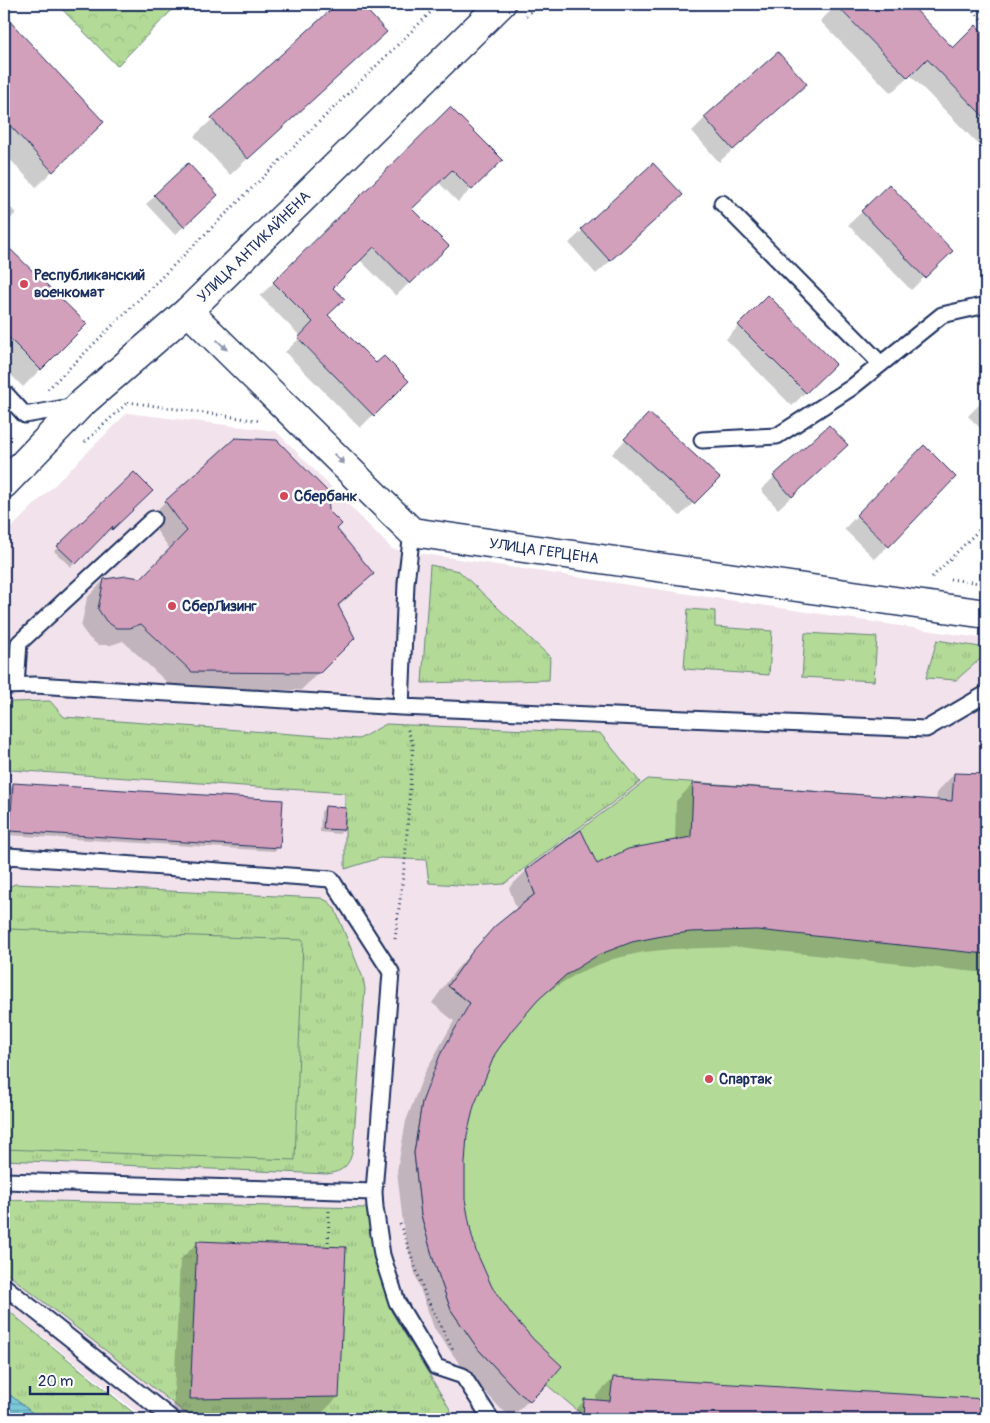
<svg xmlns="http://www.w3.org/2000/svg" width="990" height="1423" font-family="Pangolin,sans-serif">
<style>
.built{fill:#f2e2eb}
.grass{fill:url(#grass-tufts);stroke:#67847a}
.forest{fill:url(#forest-crowns);stroke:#67847a}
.pitch{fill:#b3da97;stroke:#67847a}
.water{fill:url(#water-rules);stroke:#548ba7}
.shadow{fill:#0003}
.building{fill:#d3a0bc;stroke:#1b2f5e}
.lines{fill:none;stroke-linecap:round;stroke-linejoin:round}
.service-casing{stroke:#1b2f5e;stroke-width:19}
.minor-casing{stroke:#1b2f5e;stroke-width:31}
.secondary-casing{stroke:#1b2f5e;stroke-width:31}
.path{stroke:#1b2f5e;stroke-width:3;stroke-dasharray:1 4;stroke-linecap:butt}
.service{stroke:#fff;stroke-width:15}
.minor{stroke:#fff;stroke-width:28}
.secondary{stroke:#fff;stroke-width:28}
.oneway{fill:#8d97ae}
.poi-dot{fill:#d1495b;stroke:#fff;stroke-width:2}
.labels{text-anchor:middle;stroke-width:5;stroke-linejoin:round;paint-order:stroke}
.street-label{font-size:15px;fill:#1b2f5e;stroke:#fff}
.poi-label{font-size:15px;font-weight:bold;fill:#1b2f5e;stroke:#fff;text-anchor:start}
</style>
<defs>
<pattern id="grass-tufts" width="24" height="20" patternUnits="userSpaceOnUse" patternTransform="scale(1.25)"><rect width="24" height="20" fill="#b3da97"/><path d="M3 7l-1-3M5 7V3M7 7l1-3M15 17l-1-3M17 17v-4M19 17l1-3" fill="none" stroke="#99bb85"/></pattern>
<pattern id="forest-crowns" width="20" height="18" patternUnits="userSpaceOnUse" patternTransform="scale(1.25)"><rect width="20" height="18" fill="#b3da97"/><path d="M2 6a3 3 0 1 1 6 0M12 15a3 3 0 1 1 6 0" fill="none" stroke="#99bb85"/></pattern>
<pattern id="water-rules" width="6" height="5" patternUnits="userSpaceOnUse" patternTransform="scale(1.25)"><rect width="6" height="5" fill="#7ac8d8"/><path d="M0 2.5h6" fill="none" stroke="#63a3b2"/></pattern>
</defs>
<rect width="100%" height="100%" fill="#fff"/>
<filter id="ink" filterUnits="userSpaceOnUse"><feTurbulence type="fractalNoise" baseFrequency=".02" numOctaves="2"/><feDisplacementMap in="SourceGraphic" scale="10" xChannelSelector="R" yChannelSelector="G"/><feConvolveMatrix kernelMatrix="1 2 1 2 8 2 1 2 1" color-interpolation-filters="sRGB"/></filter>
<g filter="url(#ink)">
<path class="built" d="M127,413L276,431L392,549L986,639V1419H145L4,1306V535Z"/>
<path class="grass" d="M430,565L459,571L550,657L549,680L422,683Z
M688,609L715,611V627L772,631L769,675L684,669Z
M805,633L877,637L874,681L802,677Z
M937,640L986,648V654L956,680L926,678Z
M50,701L64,717L359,739L386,724L600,733L640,782L504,884L472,886L429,883L426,860L380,858L345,869V793L11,770L4,796V707L10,702Z
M15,884L321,898L329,902L335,909L363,978L365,989L353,1149C350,1165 343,1172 327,1174L4,1160V889Z
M4,1200L366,1208L375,1258L391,1311L451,1411V1419H193L4,1271Z
M4,1307L141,1419H40L4,1390Z"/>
<path class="forest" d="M57,4H128L132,8L136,4H178L117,66Z"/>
<path class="pitch" d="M648,779L986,804V1419H583V1415L547,1385L530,1401L518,1392L478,1349L451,1310L434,1262L421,1215L414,1153L422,1102L470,1003L448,986C475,947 497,923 535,894L526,870Z
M8,929L303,940L295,1160L4,1149V1035Z"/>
<path class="water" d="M4,1390L40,1419H4Z"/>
<path class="shadow" d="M339,4H359L385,32L230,175L194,136Z
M838,4H909L953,49L976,27L986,38V152L910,75L891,93L820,21Z
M4,17L103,122L36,187L4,153Z
M806,84L719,162L692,131L705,118Z
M450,109L501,160L458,202L438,182L410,209L447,246L396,296L360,260L332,288L327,316L376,365L407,381L360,428L285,352L301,337L260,296Z
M653,165L668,209L596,274L569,243Z
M889,186L952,251L911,290L848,225Z
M155,196L208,204L175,235L146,204Z
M4,201L16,213L4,226Z
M4,245L85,324L23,387L4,368Z
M768,297L834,364L792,406L726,339Z
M986,398V434L968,416Z
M636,428L718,478L680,516L612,454Z
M833,459L778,509L761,490L774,477Z
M911,460L888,546L875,559L844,529Z
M134,474L151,491L109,532L110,527L71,567L54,551Z
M166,501L328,511L335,529L373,574L338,607L354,638L301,690L174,689L123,641L111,645H98L89,638L81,627L87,598L104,580L142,579L170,549L148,519Z
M954,774L986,776V973L739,947L672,949L644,952L613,959L580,972L547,992L530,1007L511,1030L494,1054L472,1105L465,1135L464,1199L474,1252L491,1288L545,1384L512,1417L501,1409L461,1366L434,1328L417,1280L404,1233L397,1171L406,1121L424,1074L454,1021L432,1003L455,971L478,945L517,910L509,888L526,871L597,865L675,841L676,801L693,784L936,801L937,792Z
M14,784L279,847L275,851L7,835L10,788Z
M325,807L343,830L339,834L320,832L321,812Z
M198,1242L338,1397L321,1414L173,1416L180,1260Z
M613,1379L986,1400V1419H567L585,1400L595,1401L596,1396Z"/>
<path class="building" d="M337,4H361L387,32L248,159L211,118Z
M835,4H910L953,48L976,25L986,36V119L927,59L908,78Z
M4,15L104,122L53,172L4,119Z
M778,52L807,84L733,150L704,117Z
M450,107L503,160L472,190L452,170L412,209L449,246L410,284L374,247L333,288L345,299L328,315L376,363L384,356L409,381L374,416L298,338L313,322L273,282Z
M188,163L218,195L184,227L154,195Z
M653,163L683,195L610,261L581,229Z
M889,184L953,251L925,278L861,211Z
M4,243L87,324L41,370L4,333Z
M768,295L836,364L806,393L738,325Z
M649,413L720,478L694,504L624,439Z
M829,425L848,445L792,497L773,476Z
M235,438L277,440L328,492L329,511L342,524L337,529L374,574L338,605L355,638L320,673L192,672L141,624L130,628H116L106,621L98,609L104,579L127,576L141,578L187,531L165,501Z
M924,445L956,477L889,547L856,515Z
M134,472L153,491L112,530L113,526L76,564L57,546Z
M954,773L986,774V954L757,930L690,932L662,936L632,942L598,955L566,975L538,1000L512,1030L495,1054L474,1106L467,1135L465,1163V1199L471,1232L476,1251L492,1287L512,1315L534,1340L562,1366L546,1385L530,1401L518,1392L478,1349L451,1310L434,1262L421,1215L414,1153L422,1102L440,1055L470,1003L448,986L472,952L495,926L535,894L526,870L581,830L597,864L628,849L691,837L693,783L952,801Z
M13,783L283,800L280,848L10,831Z
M325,806L346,808L344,830L323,829Z
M197,1241L346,1247L339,1397L190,1399Z
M613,1377L986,1399V1419H583L584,1399L610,1401Z"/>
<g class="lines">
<defs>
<path id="service" d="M722,203L881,364
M4,392L25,415L76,406
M702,440L777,436L851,388L942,315L986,305
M16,685L19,643L153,519
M4,686L35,685L401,707L926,729L986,694
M401,707L406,583L412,532
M4,862L8,856L331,879L391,972L374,1192L375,1207L382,1255L397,1302L436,1367L463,1376L491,1419
M4,1181L374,1192
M4,1286L172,1419"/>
<g id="minor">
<path id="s1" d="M188,311L412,532L986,614"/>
</g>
<g id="secondary">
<path id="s2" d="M4,484L80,405L188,311L501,4"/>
</g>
</defs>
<use href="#service" class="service-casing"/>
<use href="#minor" class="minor-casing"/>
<use href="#secondary" class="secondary-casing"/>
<path class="path" d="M966,4L986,24
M526,16L539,4
M48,389L439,4
M128,402L261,421
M4,436L11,429
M85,442L128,402
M4,517L11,511
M932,577L986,523
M950,579L986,584
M395,939L405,861L413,745L407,727
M400,1224L426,1297L454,1352
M328,1247L329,1211"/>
<use href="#service" class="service"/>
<use href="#minor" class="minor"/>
<use href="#secondary" class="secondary"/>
</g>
<defs><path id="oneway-solid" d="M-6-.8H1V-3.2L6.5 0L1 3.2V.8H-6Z" transform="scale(1.25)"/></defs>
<g class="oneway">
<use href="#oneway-solid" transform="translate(222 345) rotate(44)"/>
<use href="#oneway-solid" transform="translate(339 459) rotate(44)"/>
</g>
</g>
<g class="poi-dot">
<circle cx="24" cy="284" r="5"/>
<circle cx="284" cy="496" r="5"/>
<circle cx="172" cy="606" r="5"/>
<circle cx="709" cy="1079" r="5"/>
</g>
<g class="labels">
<g class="street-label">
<text dy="5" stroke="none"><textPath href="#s2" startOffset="345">УЛИЦА АНТИКАЙНЕНА</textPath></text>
<text dy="5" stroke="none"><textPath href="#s1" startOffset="448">УЛИЦА ГЕРЦЕНА</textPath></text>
</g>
<g class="poi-label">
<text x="34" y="280">Республиканский<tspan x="34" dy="17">военкомат</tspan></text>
<text x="294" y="501">Сбербанк</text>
<text x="182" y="611">СберЛизинг</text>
<text x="719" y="1084">Спартак</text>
</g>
</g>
<rect width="990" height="1423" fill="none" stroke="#fff" stroke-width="20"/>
<rect x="10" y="10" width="970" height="1403" fill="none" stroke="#1b2f5e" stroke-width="2" filter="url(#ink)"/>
<path d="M30 1386v8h78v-8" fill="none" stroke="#1b2f5e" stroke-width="2.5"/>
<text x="38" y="1386" font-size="15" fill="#1b2f5e" stroke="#ffffff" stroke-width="4" paint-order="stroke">20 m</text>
</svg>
